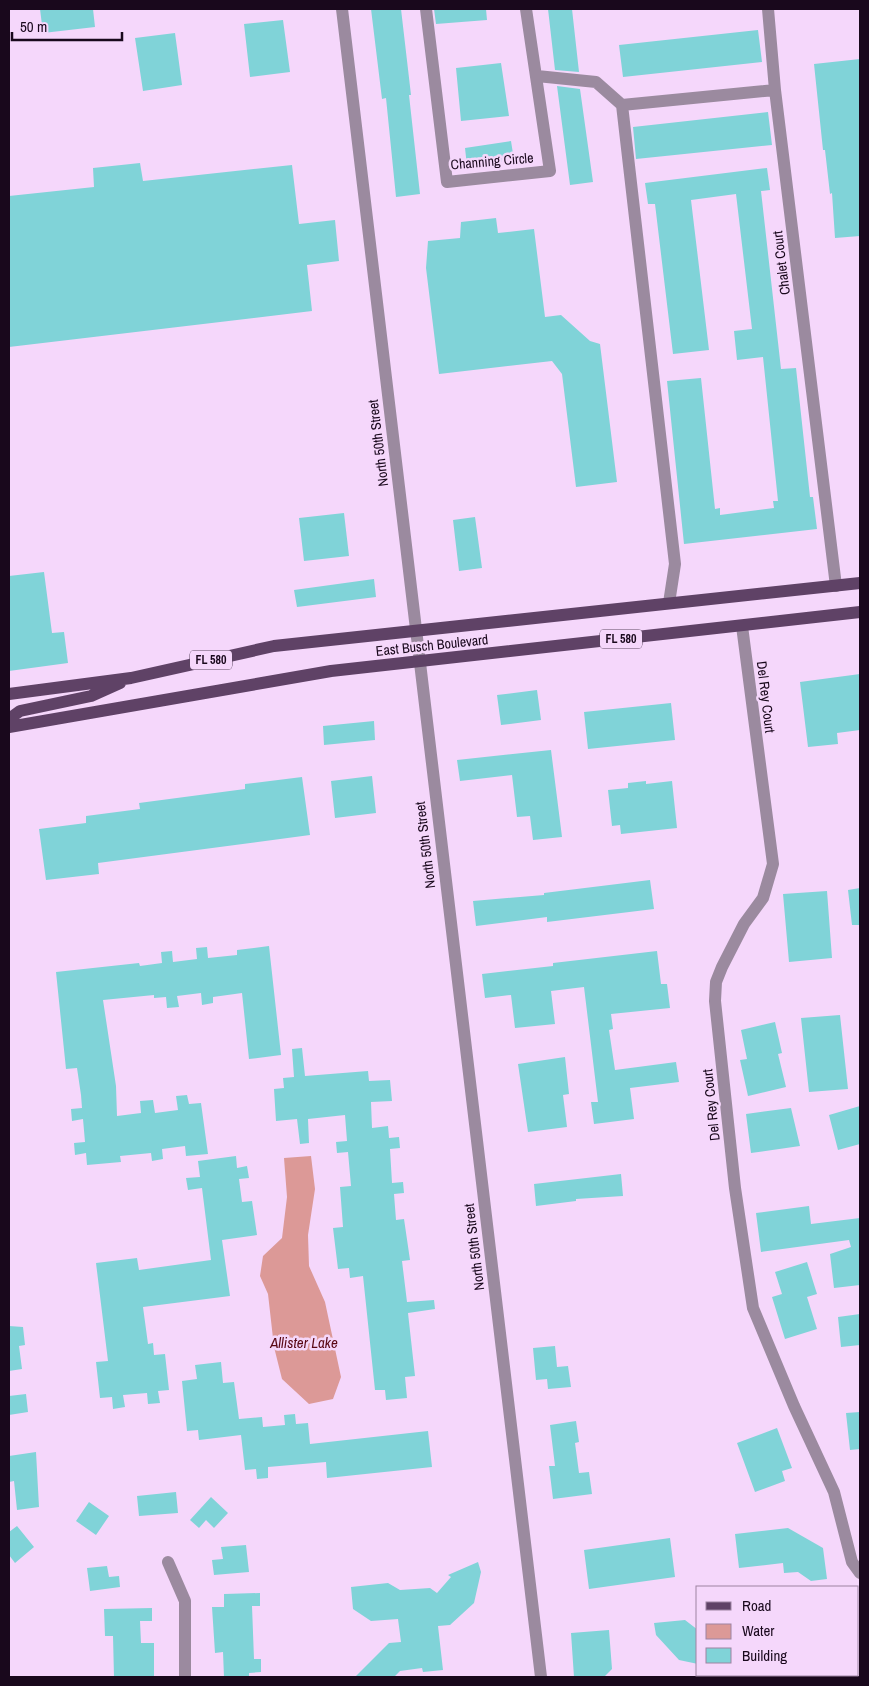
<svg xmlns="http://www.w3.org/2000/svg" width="869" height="1686" font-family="'Archivo Narrow',sans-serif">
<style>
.water{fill:#dc9997}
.building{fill:#80d3d8}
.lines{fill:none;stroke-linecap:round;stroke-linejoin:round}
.minor{stroke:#9b8a9f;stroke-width:12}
.major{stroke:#5f4266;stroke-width:12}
.labels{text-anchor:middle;stroke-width:5;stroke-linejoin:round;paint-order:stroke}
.shield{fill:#f5d7fb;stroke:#5b465f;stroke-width:1}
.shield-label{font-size:12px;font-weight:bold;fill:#19081c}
.street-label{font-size:14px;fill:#19081c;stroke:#f5d7fb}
.water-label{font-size:15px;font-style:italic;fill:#590814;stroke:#f5d7fb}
</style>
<rect width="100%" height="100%" fill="#f5d7fb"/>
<path class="water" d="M311,1156L315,1189L308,1235L309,1266L325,1302L341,1377L333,1399L309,1404L282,1379L274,1347L268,1294L260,1276L263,1256L282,1238L287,1197L284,1158Z"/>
<path class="building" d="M40,9H93L95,27L43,33Z
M371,9H401L411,95H409L420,194L396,197L386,98L382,99Z
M434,9H486L487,20L436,24Z
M548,9H572L579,72L555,70Z
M283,20L290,72L250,77L244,24Z
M758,30L762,62L623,77L619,45Z
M175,33L182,85L143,91L135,38Z
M860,59V236L835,238L832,193L830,194L825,150H823L814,64Z
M501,63L509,116L461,121L456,68Z
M557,86L580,89L593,182L570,185Z
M768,112L772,145L636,159L633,127Z
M511,141L514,160L467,166L465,148Z
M140,163L143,181L292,165L299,224L335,220L339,261L307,265L312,311L9,347V196L94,187L93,168Z
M767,168L770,190L761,191L781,369L796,368L810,497H813L817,529L684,544L667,381L701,378L715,509L720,508V515L774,508L773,501H778L763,357L737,360L734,331L752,329L736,194L691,200L709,350L673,354L655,204H648L645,183Z
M496,218L498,233L534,229L545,317L561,315L590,341L600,344L617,482L576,487L562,374L552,361L439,374L426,268L428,241L460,238L461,222Z
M344,513L349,556L304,561L299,518Z
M475,517L482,568L459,571L453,520Z
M44,572L52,633L64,632L68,663L9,671V576Z
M374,579L376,597L297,607L294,590Z
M860,674V730L837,733L838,744L808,747L800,682Z
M537,690L541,720L501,725L497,695Z
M671,703L675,740L588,749L584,712Z
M374,721L375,740L324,745L323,726Z
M551,750L562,837L533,840L530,816L517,817L512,775L460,781L457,760Z
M372,776L376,813L335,818L331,781Z
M302,777L310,835L98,863L99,874L46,880L39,829L86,823V816L140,809L139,803L245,789V784Z
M646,781V784L672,781L677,828L621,834L620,825L612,826L608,790L628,788V783Z
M650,880L654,909L547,922V917L476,926L473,901L544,895V893Z
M860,888V925H852L848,890Z
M827,891L832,958L789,962L783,894Z
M269,946L281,1055L249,1059L242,993L213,997V1003L202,1005L201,993L177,996L179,1007L167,1008L166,997L154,998V995L103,1000L116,1086L117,1116L141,1113L140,1101L153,1100L155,1113L178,1110L176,1096L187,1095L189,1104L201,1103L208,1154L186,1156L185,1146L162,1149L163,1159L152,1161L151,1153L120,1156L121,1162L87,1165L86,1153L75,1155L74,1143L85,1142L83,1119L72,1121L71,1109L82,1108L81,1095L77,1068L66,1069L56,972L139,963L140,966L162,963L161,952L172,951L173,962L197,959L196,948L207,947L208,958L237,955V950Z
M657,951L661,984H667L670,1008L611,1014L613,1029L609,1030L615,1070L676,1062L679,1082L630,1088L634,1119L594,1124L591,1102H598L584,987L551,991L555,1024L515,1028L511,995L485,998L482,974L553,966V963Z
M840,1015L848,1089L809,1092L801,1018Z
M775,1022L782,1053L778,1054L786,1087L748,1096L740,1060L747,1059L741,1030Z
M302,1048L305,1076L368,1071L369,1081L390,1080L392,1101L371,1102L372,1128L388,1126L389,1138L399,1137L400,1148L390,1149L392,1183L403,1182L404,1193L394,1194L396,1220L404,1219L410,1260L402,1261L407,1302L434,1300L435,1309L408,1313L415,1376L405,1377L407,1398L386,1400L385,1390H375L363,1276L350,1278L349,1268L338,1269L333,1228L343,1227L340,1187L351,1186L348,1152L337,1153L336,1142L347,1141L345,1115L308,1119L309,1143L300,1144L297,1119L276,1121L274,1089L284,1088L283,1078L294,1077L292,1049Z
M565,1057L569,1094L563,1095L567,1127L528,1132L518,1064Z
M860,1106V1144L838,1150L829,1115Z
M791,1108L800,1146L751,1153L746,1114Z
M236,1156L237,1168L247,1166L249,1178L239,1179L242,1202L252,1201L257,1235L222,1240L230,1296L143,1307L148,1344L153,1343L154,1355L165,1354L169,1390L158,1391L160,1403L148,1404L147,1393L123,1395L125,1407L113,1409L112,1397L100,1398L96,1362L108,1361L96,1263L137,1258L139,1270L211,1260L202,1188L188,1190L186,1178L200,1177L198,1161Z
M621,1174L623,1196L576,1199V1201L536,1206L534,1184Z
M809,1206L811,1224L860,1218V1285L834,1288L830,1254L851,1247L849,1240L761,1252L756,1213Z
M807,1262L817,1294L807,1297L817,1329L785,1339L772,1297L782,1294L775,1272Z
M860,1314V1345L841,1347L838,1317Z
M9,1326L23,1327L25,1345L19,1346L22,1369L9,1371Z
M555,1346L557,1367L568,1366L571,1387L548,1389L547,1379L536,1380L533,1348Z
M221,1362L223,1383L234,1382L239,1419L262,1417L263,1427L285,1425L284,1415L295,1414L296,1424L308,1423L310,1444L428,1431L432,1467L327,1478L326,1462L268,1467V1478L257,1479L256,1469L245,1470L241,1435L199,1440L198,1430L187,1431L182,1381L197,1379L195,1365Z
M26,1394L28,1412L9,1415V1396Z
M860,1412V1449L850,1450L846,1413Z
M576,1421L579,1442L575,1443L579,1473L589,1472L592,1494L553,1499L549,1466H555L550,1425Z
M777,1428L792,1468L782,1471L785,1481L755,1492L737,1443Z
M36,1452L39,1507L17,1510L14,1481L9,1482V1456Z
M176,1492L178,1513L139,1516L137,1496Z
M211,1497L228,1513L214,1528L206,1520L199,1528L190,1520Z
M89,1502L109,1516L96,1535L76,1521Z
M17,1526L34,1547L15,1563L9,1555V1532Z
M788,1528L823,1548L827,1579L811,1581L798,1572L784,1573L783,1563L739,1568L735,1534Z
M670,1538L675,1577L589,1589L584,1550Z
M246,1545L249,1572L214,1575L212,1560L223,1559L221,1547Z
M478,1562L481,1572L474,1603L450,1625L438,1626L443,1670L423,1672L422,1668L400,1671L394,1677H355L389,1643L401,1642L398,1619L371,1621L353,1609L351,1587L388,1583L400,1590L430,1588L437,1593L451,1577L448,1575Z
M107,1566L109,1577L119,1576L120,1587L90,1591L87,1568Z
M260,1593V1606H252L254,1659H261V1672L249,1673V1677H224L223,1652L215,1653L212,1607H224V1594Z
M152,1608V1621H140L141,1643H154V1677H114L113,1636H105L104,1609Z
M685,1620L698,1630V1664L679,1660L656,1635L654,1623Z
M609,1630L612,1669L604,1677H574L571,1633Z"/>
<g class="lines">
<path class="minor" d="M342,9L541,1677
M426,9L447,182L550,171L526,9
M768,9L775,90L836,586
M537,76L596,82L622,105L675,564L669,603
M622,105L775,90
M742,626L773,864L763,898L744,924L722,967L716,982L715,1001L735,1188L753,1308L794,1406L834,1492L852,1562L860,1573
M168,1562L185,1601V1677"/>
<path class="major" d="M9,694L131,678L274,646L860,583
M9,719L20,711L91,696L120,683
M9,727L331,671L860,612"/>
</g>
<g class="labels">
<g class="shield">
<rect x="600" y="629.5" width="42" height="19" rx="4"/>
<rect x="190" y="650.5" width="42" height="19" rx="4"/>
</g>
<g class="shield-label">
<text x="621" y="643">FL 580</text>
<text x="211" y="664">FL 580</text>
</g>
<g class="street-label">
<text transform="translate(492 161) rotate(-5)" y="5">Channing Circle</text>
<text transform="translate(781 263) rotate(-97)" y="5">Chalet Court</text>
<text transform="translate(378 443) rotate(-97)" y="5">North 50th Street</text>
<text transform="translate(432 645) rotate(-6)" y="5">East Busch Boulevard</text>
<text transform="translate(766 697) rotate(83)" y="5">Del Rey Court</text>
<text transform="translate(425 845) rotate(-97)" y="5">North 50th Street</text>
<text transform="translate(711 1105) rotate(-96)" y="5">Del Rey Court</text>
<text transform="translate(474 1247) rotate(-97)" y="5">North 50th Street</text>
</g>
<g class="water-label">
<text x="304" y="1348">Allister Lake</text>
</g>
</g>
<rect width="869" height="1686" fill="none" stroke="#19081c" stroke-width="20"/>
<rect x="696" y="1586" width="162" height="90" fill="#f5d7fb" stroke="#9d84a2"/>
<rect x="706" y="1602" width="25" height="8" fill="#5f4266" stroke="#9d84a2"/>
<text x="742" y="1611" font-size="15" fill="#19081c">Road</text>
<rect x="706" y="1624" width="25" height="15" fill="#dc9997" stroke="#9d84a2"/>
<text x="742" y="1636" font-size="15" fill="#19081c">Water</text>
<rect x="706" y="1648" width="25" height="15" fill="#80d3d8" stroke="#9d84a2"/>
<text x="742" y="1661" font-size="15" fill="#19081c">Building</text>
<path d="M12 32v8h110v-8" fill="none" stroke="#19081c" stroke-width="2.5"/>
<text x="20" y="32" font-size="15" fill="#19081c" stroke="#f5d7fb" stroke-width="4" paint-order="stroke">50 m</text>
</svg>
